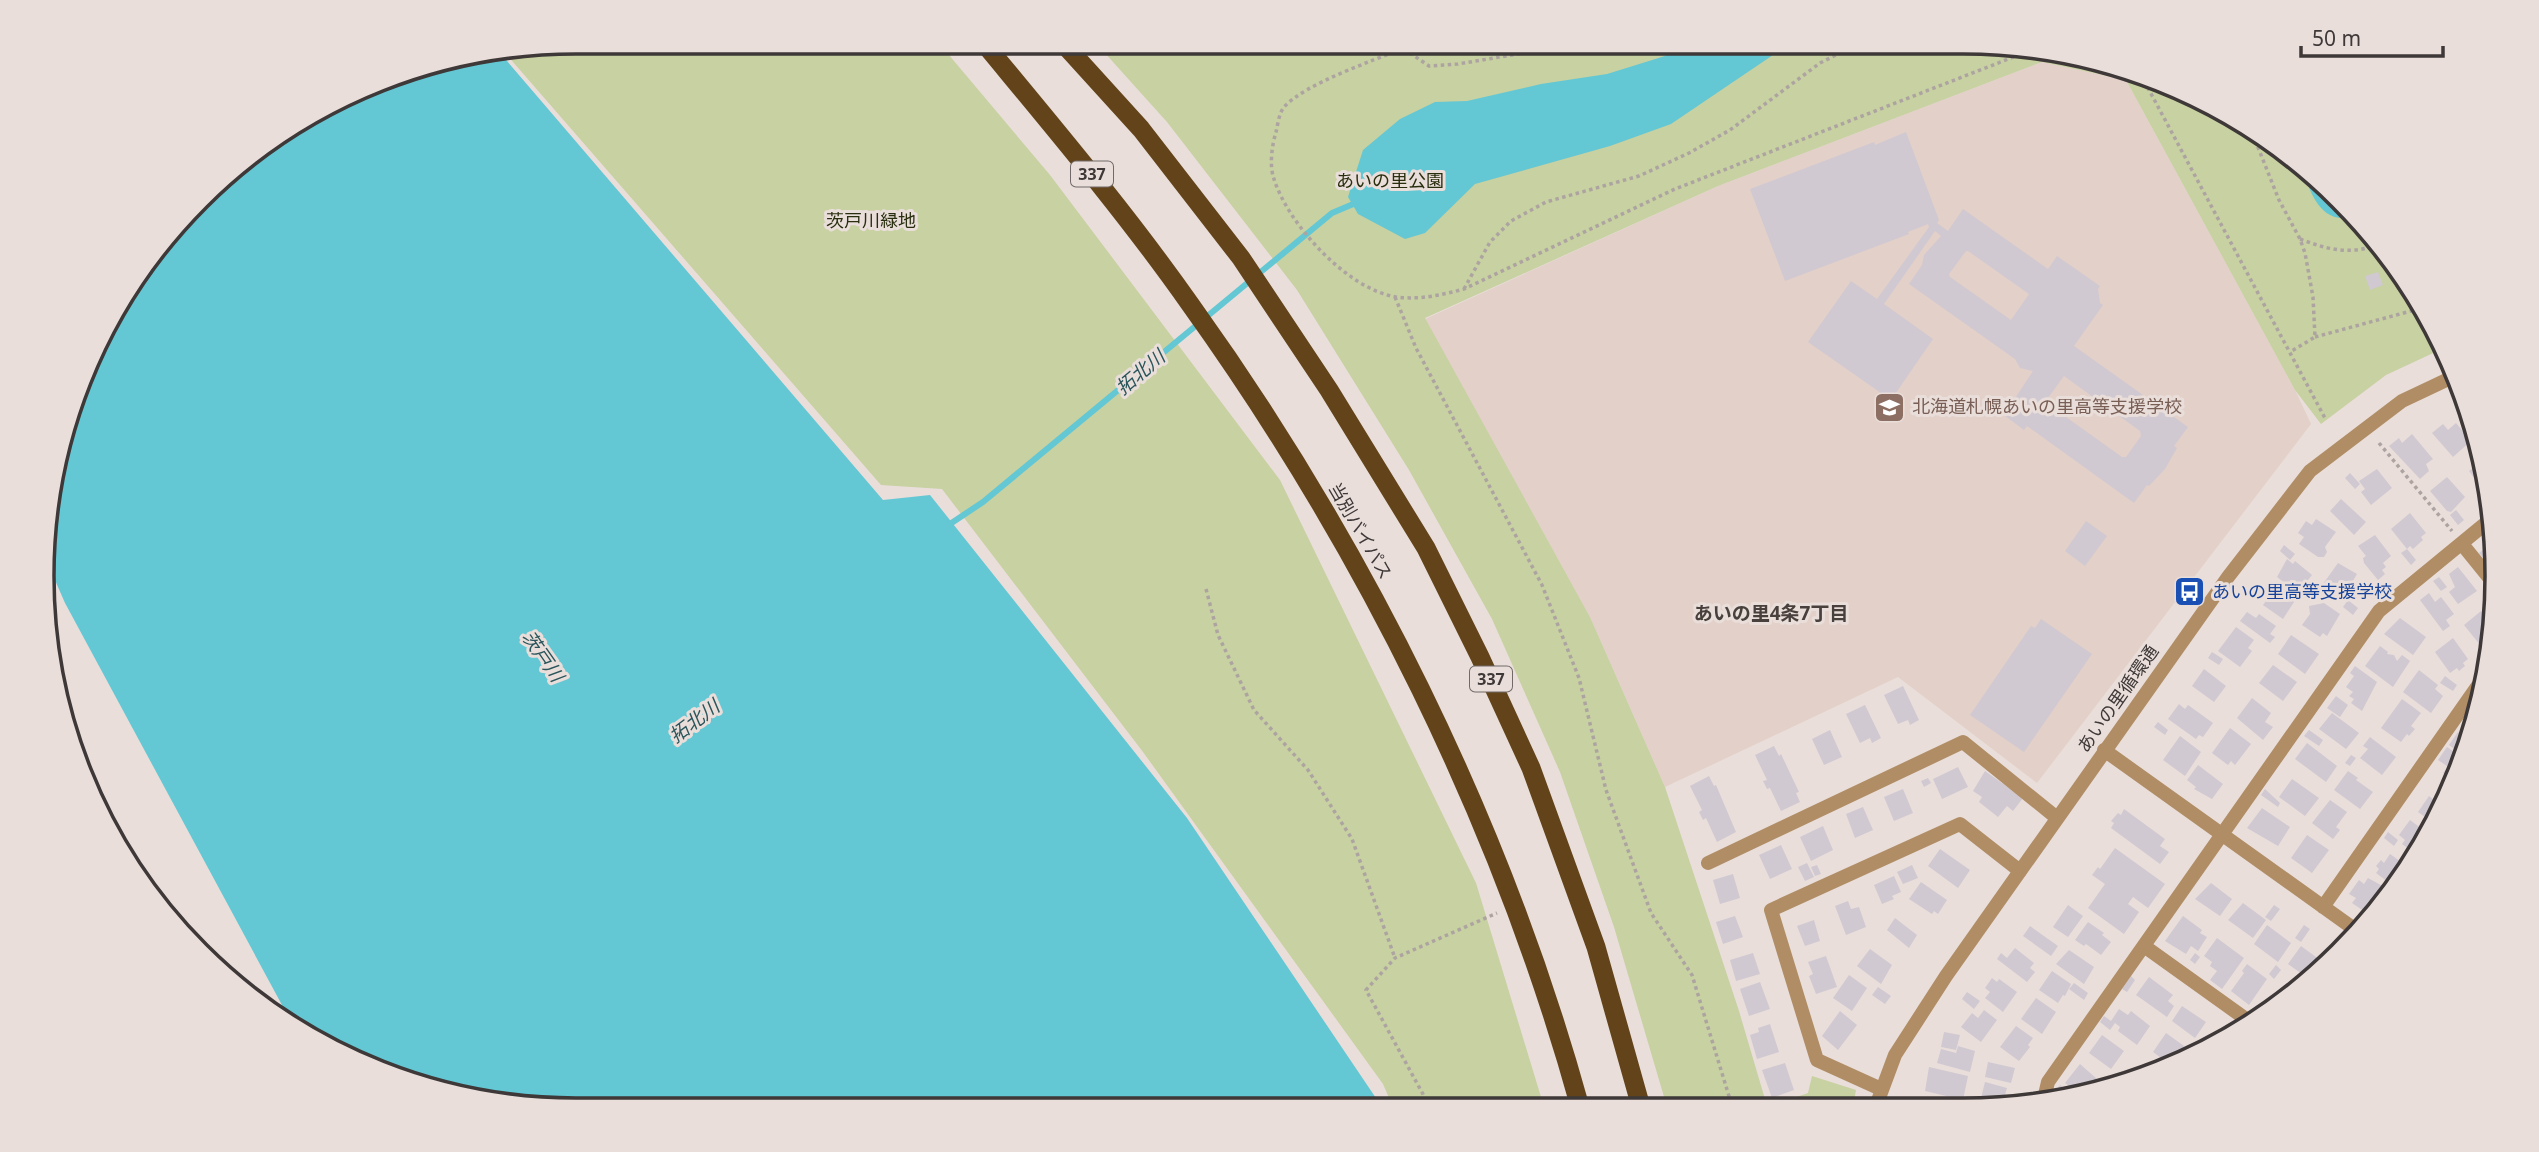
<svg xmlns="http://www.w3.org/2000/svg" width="2539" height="1152" font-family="'Noto Sans','Noto Sans JP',sans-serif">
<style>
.built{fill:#e3d0c9}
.green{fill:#c7d1a1}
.water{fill:#64c7d4}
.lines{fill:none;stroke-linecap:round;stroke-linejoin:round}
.stream{stroke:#64c7d4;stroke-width:6}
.building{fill:#d0c9d1;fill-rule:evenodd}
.path{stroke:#ada4a1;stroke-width:3.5;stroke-dasharray:3.5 3.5;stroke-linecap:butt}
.minor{stroke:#b08d65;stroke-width:14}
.tertiary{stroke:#b08d65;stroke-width:14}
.trunk{stroke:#63441a;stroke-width:19}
.labels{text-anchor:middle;stroke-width:6;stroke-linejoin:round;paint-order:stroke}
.shield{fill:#e9deda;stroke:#716a69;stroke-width:2}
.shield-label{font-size:16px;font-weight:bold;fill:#3e3938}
.park-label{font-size:18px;fill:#292e0f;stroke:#e9deda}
.education-label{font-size:18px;fill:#785e54;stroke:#e9deda;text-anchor:start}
.street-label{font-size:18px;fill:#3e3938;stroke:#e9deda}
.transit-label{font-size:18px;fill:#164399;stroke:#e9deda;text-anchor:start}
.water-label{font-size:19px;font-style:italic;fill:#29555b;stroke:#e9deda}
.neighbourhood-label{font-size:19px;font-weight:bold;fill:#48403c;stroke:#e9deda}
.rim{fill:none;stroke:#3e3938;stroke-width:3.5}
</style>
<rect width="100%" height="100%" fill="#e9deda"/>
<path class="built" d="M2042,62L2126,80L2295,390L2311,424L2037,783L1898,677L1665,787L1590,617L1425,319L1718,186Z"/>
<path class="green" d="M576,42H938L1050,175L1280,480L1476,883L1544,1107H1393L1383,1084L1143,752L942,489L881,485L506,54Z
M1095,42H1963L2067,52L2167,83L2259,132L2340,198L2407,279L2444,348L2386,375L2321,424L2295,390L2126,80L2042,62L1718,186L1425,318L1590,617L1665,787L1739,1011L1767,1106L1667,1107L1614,927L1560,772L1492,619L1409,470L1297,290L1167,122Z
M1812,1076L1856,1090L1853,1106H1771L1808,1093Z"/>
<path class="water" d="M1679,42H1792L1671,124L1610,146L1475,184L1425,233L1405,239L1358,214L1348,197L1363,150L1400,119L1435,102L1467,101L1541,84L1607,74L1665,56Z
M501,54L883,500L930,495L1187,818L1382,1107L576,1110L471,1100L372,1070L289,1018L65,603L44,555L52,472L113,309L224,174L309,113L404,70Z
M2301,166L2340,198L2355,216C2320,227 2310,191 2301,166Z"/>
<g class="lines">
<path class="stream" d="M947,526L983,502L1332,213L1358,202"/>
</g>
<path class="building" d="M1906,132L1939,220L1937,223L1948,231L1963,209L2048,269L2057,256L2100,286L2098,289L2100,303L2103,305L2074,346L2188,427L2174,446L2177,448L2165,469L2149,486L2147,485L2134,503L2027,426L2024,430L2004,415L2033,371L2020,368L2015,359L1909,284L1922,265L1924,255L1941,236L1935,231L1884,304L1933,339L1891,400L1808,342L1851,281L1877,299L1929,227L1928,224L1908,232L1909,234L1785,281L1750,189L1874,142L1875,145ZM1966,251H1968L2029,294L2011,320L1950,277L1949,274ZM2064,376L2140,431L2141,436L2126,457H2122L2045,402Z
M2378,272L2383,285L2370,290L2365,276Z
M2456,423L2471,441L2453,457L2432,433L2443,424L2448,430Z
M2412,434L2433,459L2426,464L2429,471L2420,479L2389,446L2399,438L2402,443Z
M2483,460L2487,471L2489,498L2469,471Z
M2377,469L2392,488L2371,505L2361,492L2365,489L2359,481Z
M2350,473L2360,484L2355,489L2345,478Z
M2447,477L2465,497L2451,512L2447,511L2430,491Z
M2341,499L2366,522L2354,535L2330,511Z
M2456,510L2464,520L2458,525L2450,515Z
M2410,513L2426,533L2421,537L2423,540L2413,549L2410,546L2407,549L2391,529Z
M2316,519L2336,532L2325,547L2327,552L2324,557H2318L2299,544L2304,537L2298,533L2306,521L2312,525Z
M2086,521L2107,536L2085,566L2065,551Z
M2375,535L2391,556L2383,563L2386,567L2382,570L2385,574L2378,580L2364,563L2363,558L2366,556L2358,546Z
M2491,544L2495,552L2485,560L2479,553Z
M2284,545L2295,554L2290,560L2280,551Z
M2407,549L2416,560L2411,565L2401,553Z
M2287,559L2293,564L2295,561L2312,575L2298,593L2277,577Z
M2338,563L2357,574L2343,598L2323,584Z
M2458,567L2477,591L2458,604L2449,592L2455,587L2449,574Z
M2439,577L2447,587L2441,591L2433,581Z
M2275,588L2294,602L2283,619L2263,605Z
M2429,593L2435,602L2441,597L2454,614L2446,620L2450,626L2443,631L2420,600Z
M2348,600L2358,608L2353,615L2343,607Z
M2324,603L2340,614L2327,636L2323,633L2320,637L2302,625L2310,614L2309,606Z
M2481,611L2492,625L2490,647L2485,651L2464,625Z
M2247,612L2256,618L2259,614L2276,626L2270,634L2275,637L2270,643L2240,621Z
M2400,618L2426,637L2413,655L2384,634Z
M2041,619L2092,654L2024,752L1970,715L2031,626L2035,628Z
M2236,627L2254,640L2248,648L2252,651L2240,667L2218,651Z
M2291,635L2319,654L2305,674L2278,654Z
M2453,638L2468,659L2463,663L2465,666L2459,671L2457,668L2450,673L2435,652Z
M2380,646L2388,652L2387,654L2394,655L2397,661L2402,655L2410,661L2393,687L2365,666Z
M2212,652L2223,659L2219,665L2208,658Z
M2273,665L2297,682L2283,701L2259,683Z
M2355,666L2377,682L2362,711L2351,703L2354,699L2349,696L2353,692L2346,687L2354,676L2350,673Z
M2204,669L2226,686L2214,702L2192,686Z
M2419,670L2438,685L2435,689L2443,696L2431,713L2403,692Z
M2445,676L2457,685L2453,691L2440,683Z
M1903,686L1919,720L1910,725L1908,720L1898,724L1884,695Z
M2336,696L2348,705L2340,717L2327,708Z
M2252,698L2271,713L2265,722L2273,727L2263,740L2237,718Z
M2402,699L2421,713L2411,726L2415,729L2409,736L2407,734L2401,742L2381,728Z
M2179,704L2185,709L2188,705L2213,723L2203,737L2199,735L2196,739L2168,719Z
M1865,705L1881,738L1872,743L1870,738L1860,743L1846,714Z
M2332,713L2359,733L2346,749L2319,729Z
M2158,722L2168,730L2165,735L2154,727Z
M2230,728L2251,744L2235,765L2231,761L2228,765L2212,753Z
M1830,730L1842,757L1824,765L1812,739Z
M2309,730L2323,740L2319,746L2304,736Z
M2458,732L2469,740L2461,754L2449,745Z
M2180,736L2201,752L2185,776L2163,760Z
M2370,737L2396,757L2382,775L2360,758L2368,749L2363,746Z
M2307,743L2337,766L2326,782L2295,759Z
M1774,746L1779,756L1781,754L1799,792L1796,793L1800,802L1781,811L1770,788L1767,789L1763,781L1767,780L1755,755Z
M2447,747L2456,753L2447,766L2438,760Z
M2351,755L2356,758L2350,766L2345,763Z
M2456,764L2460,767L2452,788L2442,781L2446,775L2443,773L2447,768L2451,770Z
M2198,765L2223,784L2212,799L2194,789L2196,787L2187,780Z
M1958,767L1968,787L1942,799L1933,779Z
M1985,771L2023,798L2013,811L2007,806L1998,817L1979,802L1982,797L1973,791Z
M2348,771L2358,778L2356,780L2373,792L2360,809L2334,790Z
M1709,776L1714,786L1716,785L1736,832L1717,842L1706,818L1703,820L1699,812L1702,810L1690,786Z
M1928,778L1931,783L1924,787L1921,781Z
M2292,779L2319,798L2305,816L2279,797Z
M1903,789L1913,813L1894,821L1884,797Z
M2265,789L2280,803L2278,807L2261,795Z
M2429,796L2442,806L2432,822L2418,812Z
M2330,800L2347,812L2336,827L2340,830L2333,839L2312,823Z
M1863,807L1873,830L1855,838L1846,814Z
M2262,808L2290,827L2278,846L2247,828Z
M2124,809L2165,839L2160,846L2169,852L2160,864L2111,828L2114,823L2111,821L2118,813L2121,815Z
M2410,820L2426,832L2414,853L2402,844L2405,840L2399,835Z
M1823,826L1833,850L1811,861L1800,837Z
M2388,832L2398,840L2394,846L2384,838Z
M2307,835L2329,850L2312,873L2291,858Z
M1781,845L1792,869L1770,879L1759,855Z
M2115,848L2165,884L2148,908L2133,897L2128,904L2139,912L2124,934L2088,908L2105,884L2092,875L2098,867L2100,869Z
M1940,849L1970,870L1958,888L1928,866Z
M2390,854L2404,864L2402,867L2405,869L2395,887L2376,873L2379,869L2376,866L2381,860L2384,863Z
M1807,863L1814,877L1805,881L1798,867Z
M1817,865L1821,874L1815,876L1811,867Z
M1912,865L1918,878L1903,884L1897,872Z
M1733,874L1740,898L1720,904L1713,880Z
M1894,876L1901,892L1892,896L1894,899L1882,904L1874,885Z
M2368,878L2388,889L2382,897L2386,900L2371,916L2352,903L2356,898L2349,894L2359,880L2364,884Z
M1921,882L1947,900L1938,914L1934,911L1932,914L1909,899Z
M2211,883L2232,899L2220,916L2195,899Z
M1848,901L1851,909L1859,907L1866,927L1846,935L1835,906Z
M2243,903L2266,920L2253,938L2228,920Z
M2068,905L2083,916L2068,937L2053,927Z
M2274,905L2280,909L2271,921L2265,917Z
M1735,916L1743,937L1723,944L1716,922Z
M2183,916L2202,930L2200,933L2207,937L2198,951L2191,946L2186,954L2165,941Z
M1895,918L1917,935L1909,948L1887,930Z
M1814,920L1820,941L1805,946L1797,926Z
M2088,922L2104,933L2102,935L2111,942L2101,955L2086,944L2084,946L2075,940Z
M2267,925L2291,943L2278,962L2254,944Z
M2304,925L2310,929L2301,942L2295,938Z
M2030,926L2058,946L2051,956L2023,936Z
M2217,938L2244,958L2222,989L2210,980L2217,971L2210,966L2212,962L2204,956Z
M2301,946L2324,963L2309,979L2288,964Z
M2015,948L2034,963L2030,968L2035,972L2027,982L1997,959L2001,953L2007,958Z
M1870,949L1892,965L1881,984L1857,966Z
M2069,950L2094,967L2084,984L2056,964Z
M1753,953L1760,974L1736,981L1730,960Z
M2195,953L2200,957L2195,964L2190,960Z
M1826,956L1837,987L1816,994L1809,976L1813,974L1808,962Z
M2247,964L2267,979L2249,1005L2231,991L2244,973L2242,971Z
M2276,965L2281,970L2274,979L2269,974Z
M2052,971L2071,984L2065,996L2063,995L2058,1003L2039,990Z
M1849,975L1867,988L1852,1011L1833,998Z
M2131,976L2135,980L2127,992L2122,989Z
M2149,977L2173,995L2168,1001L2174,1006L2167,1017L2136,995Z
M1992,978L1997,982L1999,979L2017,992L2003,1012L1985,998L1990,992L1985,988Z
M1760,982L1770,1009L1749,1016L1740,989Z
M2074,983L2088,993L2084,1000L2069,989Z
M2284,985L2295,993L2270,1010L2267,1008Z
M1878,987L1891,996L1885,1004L1872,995Z
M1967,992L1980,1001L1974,1009L1962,999Z
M2036,998L2056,1012L2042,1034L2021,1019Z
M2257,1005L2267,1012L2259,1016L2252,1011Z
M2182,1006L2206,1022L2195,1038L2172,1021Z
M2119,1009L2128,1015L2131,1011L2150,1026L2137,1045L2118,1031L2120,1027L2115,1023L2110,1030L2100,1022L2104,1016L2111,1021Z
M1984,1010L1997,1020L1981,1042L1961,1027L1972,1013L1978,1018Z
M1840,1011L1857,1025L1838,1050L1822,1036Z
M1770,1024L1779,1052L1757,1059L1750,1035L1759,1032L1758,1028Z
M2016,1026L2033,1038L2028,1045L2030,1047L2019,1061L2000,1047Z
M1944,1032L1960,1035L1956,1050L1941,1047Z
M2166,1033L2184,1046L2182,1049L2192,1055L2172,1066L2153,1052Z
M2102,1035L2124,1051L2111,1069L2089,1053Z
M1958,1046L1975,1051L1970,1072L1937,1063L1941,1049L1956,1053L1955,1057Z
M1988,1062L2015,1068L2011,1083L1985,1077Z
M1785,1063L1794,1090L1772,1098L1762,1070Z
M2145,1063L2158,1072L2134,1078Z
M2080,1064L2097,1079L2088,1091L2078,1093L2065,1083Z
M1929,1067L1968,1076L1963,1100L1925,1091Z
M1985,1082L2007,1088L2002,1105L1979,1106Z
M2060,1085L2073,1095L2062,1098L2055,1092Z"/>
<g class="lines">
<path class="path" d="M1412,42L1403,48C1371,62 1306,83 1284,107C1279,113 1278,124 1276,132C1272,145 1269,166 1274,179C1288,224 1347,289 1396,297C1419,300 1442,295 1464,289L1675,189L2034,49
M1404,49L1429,66L1458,64L1590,42
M2141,75L2326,420
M2250,127L2279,200L2300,239L2305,253L2313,297L2315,337L2290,352
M2300,239C2326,249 2351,256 2378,244
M1464,289L1490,242L1511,221L1546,202L1639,176L1689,153L1730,130L1820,63L1862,42
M1395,297L1416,348L1542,585L1579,678L1606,790L1651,913L1692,975L1732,1106
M2315,337L2422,308
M2379,443L2452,531
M1206,589L1218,635L1254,710L1308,770L1352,839L1395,958
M1430,1107L1366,990L1395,958L1497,913"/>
<path class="minor" d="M2462,544L2496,586
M2104,750L2357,931
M1708,863L1963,742L2057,818
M2323,907L2477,687L2487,680
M2144,946L2250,1022
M1881,1089L1817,1060L1771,910L1960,824L2020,871
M2043,1103L2048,1082L2379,611L2491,519"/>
<path class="tertiary" d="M1876,1106L1895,1055L1946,976L2228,577L2310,471L2402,401L2457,375"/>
<path class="trunk" d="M983,42C1054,128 1126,213 1190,304C1363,545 1501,821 1580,1107
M1062,42L1141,129L1241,258L1329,390L1426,548L1480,657L1531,768L1596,947L1641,1107"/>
</g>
<defs>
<symbol id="school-square" viewBox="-11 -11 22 22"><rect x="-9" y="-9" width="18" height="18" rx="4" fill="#8d6e63" stroke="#e9deda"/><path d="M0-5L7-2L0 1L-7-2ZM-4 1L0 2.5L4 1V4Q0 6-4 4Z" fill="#fff"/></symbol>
<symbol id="bus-square" viewBox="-11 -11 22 22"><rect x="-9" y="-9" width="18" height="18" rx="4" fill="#1a4fb4" stroke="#e9deda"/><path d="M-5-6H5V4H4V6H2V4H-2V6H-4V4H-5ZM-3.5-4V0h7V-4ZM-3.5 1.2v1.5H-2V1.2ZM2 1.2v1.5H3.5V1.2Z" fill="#fff"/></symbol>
</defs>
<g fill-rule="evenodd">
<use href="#school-square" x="1872" y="390" width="35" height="35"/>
<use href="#bus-square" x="2172" y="574" width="35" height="35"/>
</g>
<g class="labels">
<g class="shield">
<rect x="1071" y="161.5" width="42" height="25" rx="5"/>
<rect x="1470" y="666.5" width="42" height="25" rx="5"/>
</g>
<g class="shield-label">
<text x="1092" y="180">337</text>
<text x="1491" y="685">337</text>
</g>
<g class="park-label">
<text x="1390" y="187">あいの里公園</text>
<text x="871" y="227">茨戸川緑地</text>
</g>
<g class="education-label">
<text x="1912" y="413">北海道札幌あいの里高等支援学校</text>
</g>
<g class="street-label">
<text transform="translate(1360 531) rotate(60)" y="6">当別バイパス</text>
<text transform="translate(2118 699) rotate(-55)" y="6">あいの里循環通</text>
</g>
<g class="transit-label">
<text x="2212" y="598">あいの里高等支援学校</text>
</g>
<g class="water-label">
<text transform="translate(1140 372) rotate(-40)" y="7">拓北川</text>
<text transform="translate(543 656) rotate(55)" y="7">茨戸川</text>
<text transform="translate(694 721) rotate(-37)" y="7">拓北川</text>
</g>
<g class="neighbourhood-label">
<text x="1771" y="620">あいの里4条7丁目</text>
</g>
</g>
<path d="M0 0H2539V1152H0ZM576 54H1963A522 522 0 0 1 2485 576V576A522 522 0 0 1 1963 1098H576A522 522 0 0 1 54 576V576A522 522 0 0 1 576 54Z" fill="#e9deda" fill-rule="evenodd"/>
<path class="rim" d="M576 54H1963A522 522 0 0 1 2485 576V576A522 522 0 0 1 1963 1098H576A522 522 0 0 1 54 576V576A522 522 0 0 1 576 54Z"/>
<path d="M2301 46v10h142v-10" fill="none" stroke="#3e3938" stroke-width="3.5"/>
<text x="2312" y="46" font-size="21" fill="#3e3938" stroke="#e9deda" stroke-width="5" paint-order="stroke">50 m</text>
</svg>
